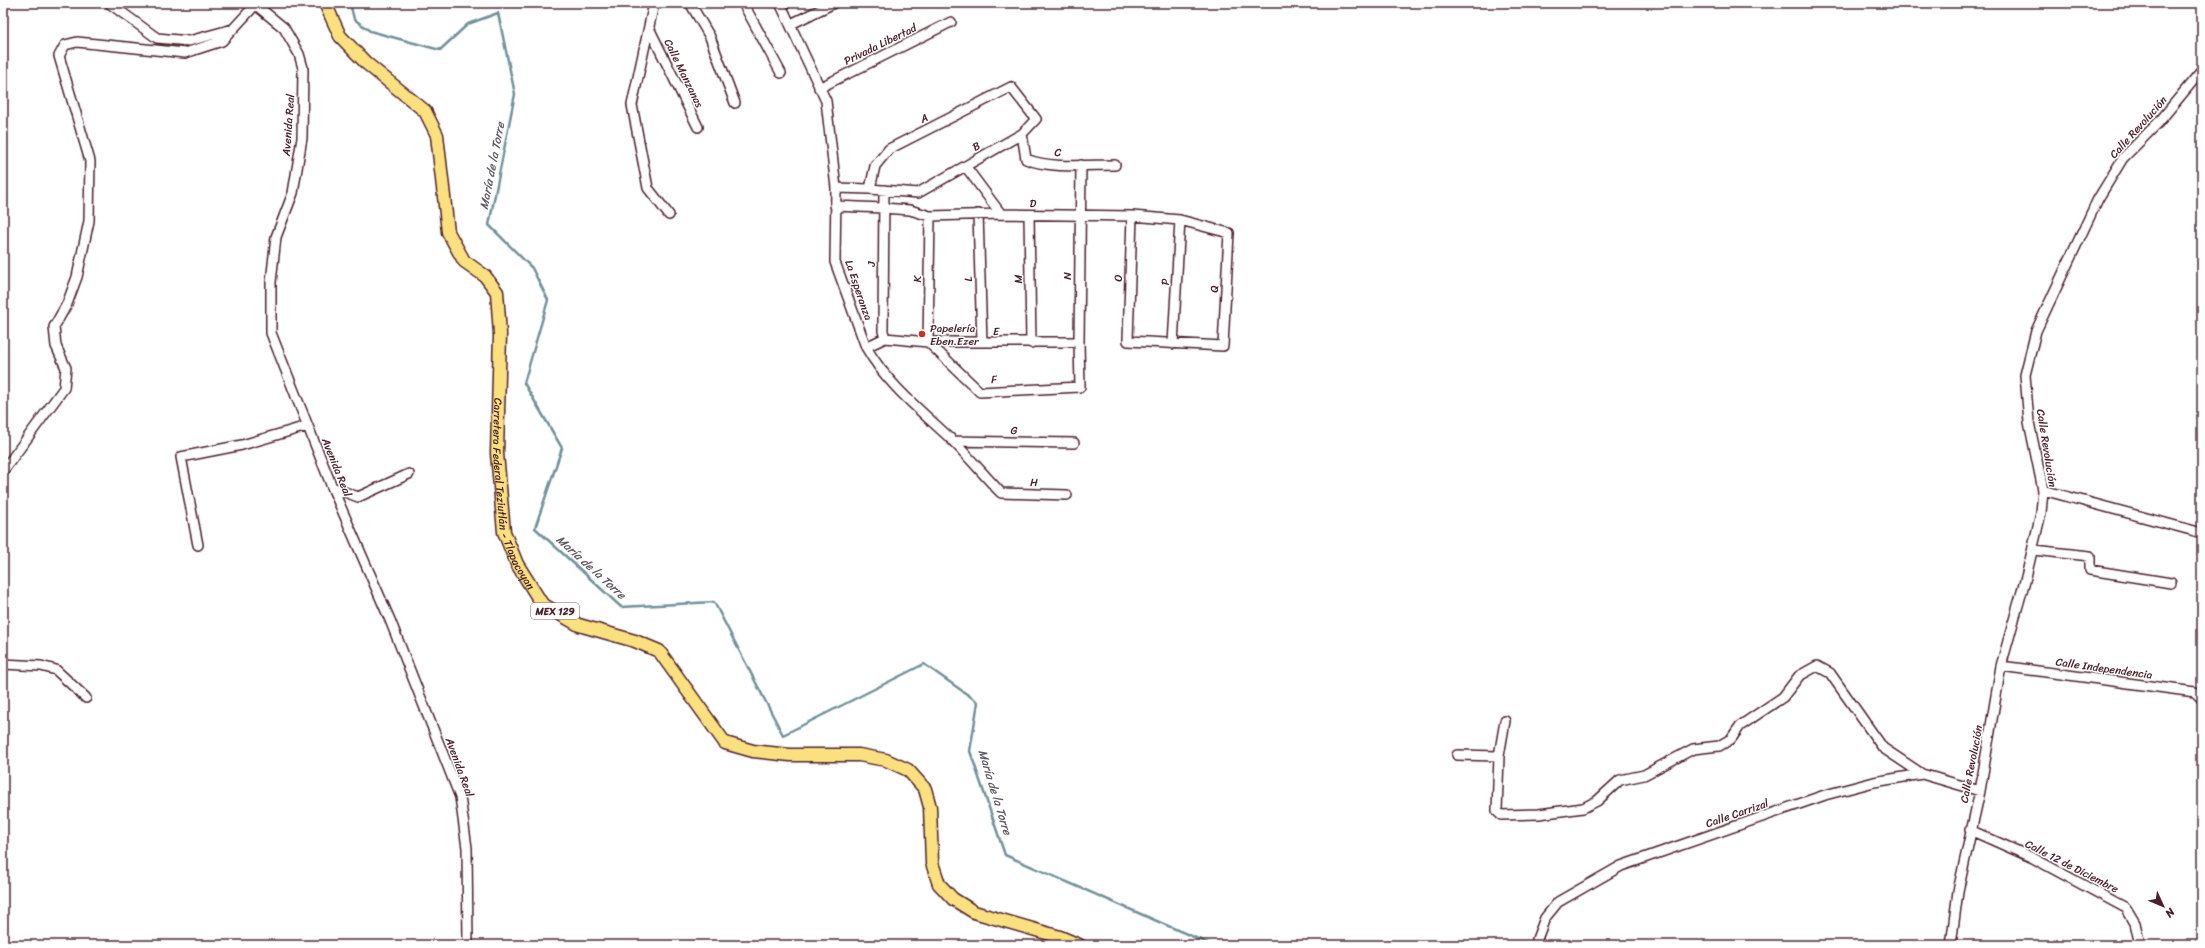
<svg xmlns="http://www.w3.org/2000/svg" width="2205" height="948" font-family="Sriracha,sans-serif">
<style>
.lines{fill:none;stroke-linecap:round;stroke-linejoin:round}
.stream{stroke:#719199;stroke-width:2.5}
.minor-casing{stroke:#4a1f2b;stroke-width:12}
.major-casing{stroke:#4a1f2b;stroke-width:15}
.minor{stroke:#fff;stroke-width:9}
.major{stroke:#fbe080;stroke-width:12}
.poi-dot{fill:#c8321e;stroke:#fff;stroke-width:1.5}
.labels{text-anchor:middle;stroke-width:3;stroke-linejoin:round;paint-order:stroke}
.shield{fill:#fff;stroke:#80626b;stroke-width:1}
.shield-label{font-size:10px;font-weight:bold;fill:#4a1f2b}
.street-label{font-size:11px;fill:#4a1f2b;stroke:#fff}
.poi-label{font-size:11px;fill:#4a1f2b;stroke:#fff;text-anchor:start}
.water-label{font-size:12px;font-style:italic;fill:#5e5862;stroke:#fff}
</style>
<rect width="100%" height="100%" fill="#fff"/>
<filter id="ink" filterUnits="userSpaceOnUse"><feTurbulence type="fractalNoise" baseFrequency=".025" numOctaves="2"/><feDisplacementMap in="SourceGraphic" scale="8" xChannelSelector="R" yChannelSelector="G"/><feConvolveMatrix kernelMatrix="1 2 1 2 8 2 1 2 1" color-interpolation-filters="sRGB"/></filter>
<g filter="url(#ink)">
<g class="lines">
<path class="stream" d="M350,3L354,19L370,31L440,50L468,24L498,13L515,94L489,225L532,268L548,300L524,383L562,448L535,528L621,607L714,602L783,735L924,664L978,702L970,751L1005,855L1212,945"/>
<defs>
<path id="minor" d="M109,3L157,38L189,41L233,29
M654,3L632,105L648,188L669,215
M690,3L710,37L735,103
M743,3L781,73
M780,3L826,101L836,188L835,262L866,347C886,383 921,411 951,439C968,456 984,475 1001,493L1067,495
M256,5L284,28L299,54L303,68L302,138L293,193L276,237L271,282V333L332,487L390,620L460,797L467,848L468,945
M791,24L834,3
M649,28L698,127
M819,88L951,22
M1022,134L1026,159C1050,169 1089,165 1115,165
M966,167L1001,214
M836,188L870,189L918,193L1022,134L1036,119L1011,87L889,149L875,166L870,189
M884,190L883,331L885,338
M835,206L883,208L910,210L930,216L1001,214L1132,216L1180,220L1229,233L1223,346L1128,341L1132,216
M978,214L982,342
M1029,215L1031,343
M930,216L928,342L980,392L1080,387L1079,342L1081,165
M1173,344L1180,220
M866,347L885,338L928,342H1079
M953,441L1074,443
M3,471L64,388L66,368L56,346L54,327L67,304L77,277L89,221L90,161L59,56L65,45L77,42L185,53L222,41L257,3
M332,487L358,497L409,474
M2043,490L2202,533
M198,545L181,457L242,445L307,426
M2033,550L2090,556V570L2171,583
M3,664L41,666L56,670L86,698
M2001,666L2195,692L2202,699
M1505,721L1499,756L1497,811L1501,815L1539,814L1583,808L1597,801L1620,780L1644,775L1693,749L1719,746L1731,739L1740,726L1783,697L1799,676L1817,666L1830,673L1883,748L1922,774
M1457,755L1499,756
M1970,830L2033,858L2126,908L2135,923L2140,945
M1538,945L1537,939L1545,918L1558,902L1621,866L1825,795L1874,782L1922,774L1980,791
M1951,945L1958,891L1980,791L2001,666L2026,577L2041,513L2043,490L2029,422L2025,375L2036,331L2098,199L2123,158L2159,122L2202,70"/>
<g id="major">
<path id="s1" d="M325,3L340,36L366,63L425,111L437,135L448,232L464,261L485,276L497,292L500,334L497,453L504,532L517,564L542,604L579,625L635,641L659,651L725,743L753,751L790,755H859L886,760L908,770L925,789L930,807L932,863L939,884L953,899L974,912L1060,937L1079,945"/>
</g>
</defs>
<use href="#minor" class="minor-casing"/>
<use href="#major" class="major-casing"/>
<use href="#minor" class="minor"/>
<use href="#major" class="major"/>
</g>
</g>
<circle class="poi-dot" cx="922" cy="334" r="4"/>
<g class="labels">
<rect class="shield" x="531" y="603" width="48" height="16" rx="3"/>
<g class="shield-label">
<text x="555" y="615">MEX 129</text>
</g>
<g class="street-label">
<text transform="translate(880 44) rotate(-26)" y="4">Privada Libertad</text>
<text transform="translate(684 73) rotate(64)" y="4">Calle Manzanas</text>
<text transform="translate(924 118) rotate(-27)" y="4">A</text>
<text transform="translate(288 125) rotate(-86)" y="4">Avenida Real</text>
<text transform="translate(2138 127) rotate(-48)" y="4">Calle Revolución</text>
<text transform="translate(976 146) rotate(-30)" y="4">B</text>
<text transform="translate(1058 152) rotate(4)" y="4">C</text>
<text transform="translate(1033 203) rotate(2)" y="4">D</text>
<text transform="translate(871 264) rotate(-90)" y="4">J</text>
<text transform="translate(1067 276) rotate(-90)" y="4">N</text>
<text transform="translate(1118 278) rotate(-88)" y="4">O</text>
<text transform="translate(917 279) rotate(-89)" y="4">K</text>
<text transform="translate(968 279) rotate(-92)" y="4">L</text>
<text transform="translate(1018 279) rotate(-91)" y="4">M</text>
<text transform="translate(1165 282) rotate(-87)" y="4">P</text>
<text transform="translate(1214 289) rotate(-87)" y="4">Q</text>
<text transform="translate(859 290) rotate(71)" y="4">La Esperanza</text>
<text transform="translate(996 331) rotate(1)" y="4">E</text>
<text transform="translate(994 379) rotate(-3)" y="4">F</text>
<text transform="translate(1014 430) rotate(1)" y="4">G</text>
<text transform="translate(2047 448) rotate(81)" y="4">Calle Revolución</text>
<text transform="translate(337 467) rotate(68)" y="4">Avenida Real</text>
<text transform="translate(1034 482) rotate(1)" y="4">H</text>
<text dy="4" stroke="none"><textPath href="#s1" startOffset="558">Carretera Federal Teziutlán - Tlapacoyan</textPath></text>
<text transform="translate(2104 668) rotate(8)" y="4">Calle Independencia</text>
<text transform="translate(1971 764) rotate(-79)" y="4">Calle Revolución</text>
<text transform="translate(460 767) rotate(70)" y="4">Avenida Real</text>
<text transform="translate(1737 813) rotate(-19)" y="4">Calle Carrizal</text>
<text transform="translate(2072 866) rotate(27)" y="4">Calle 12 de Diciembre</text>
</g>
<g class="poi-label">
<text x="930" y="332">Papelería<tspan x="930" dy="13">Eben.Ezer</tspan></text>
</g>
<g class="water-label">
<text transform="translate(492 166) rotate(-79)" y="4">María de la Torre</text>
<text transform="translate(591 567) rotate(42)" y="4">María de la Torre</text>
<text transform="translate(995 792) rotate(73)" y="4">María de la Torre</text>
</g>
</g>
<rect width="2205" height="948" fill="none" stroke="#fff" stroke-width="16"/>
<rect x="8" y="8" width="2189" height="932" fill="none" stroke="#4a1f2b" stroke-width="1.5" filter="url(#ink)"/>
<g transform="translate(2163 906) rotate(134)" stroke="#ffffff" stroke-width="3" paint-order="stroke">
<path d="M0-3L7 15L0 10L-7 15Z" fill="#4a1f2b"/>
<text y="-6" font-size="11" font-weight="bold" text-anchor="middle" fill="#4a1f2b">N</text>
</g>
</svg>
